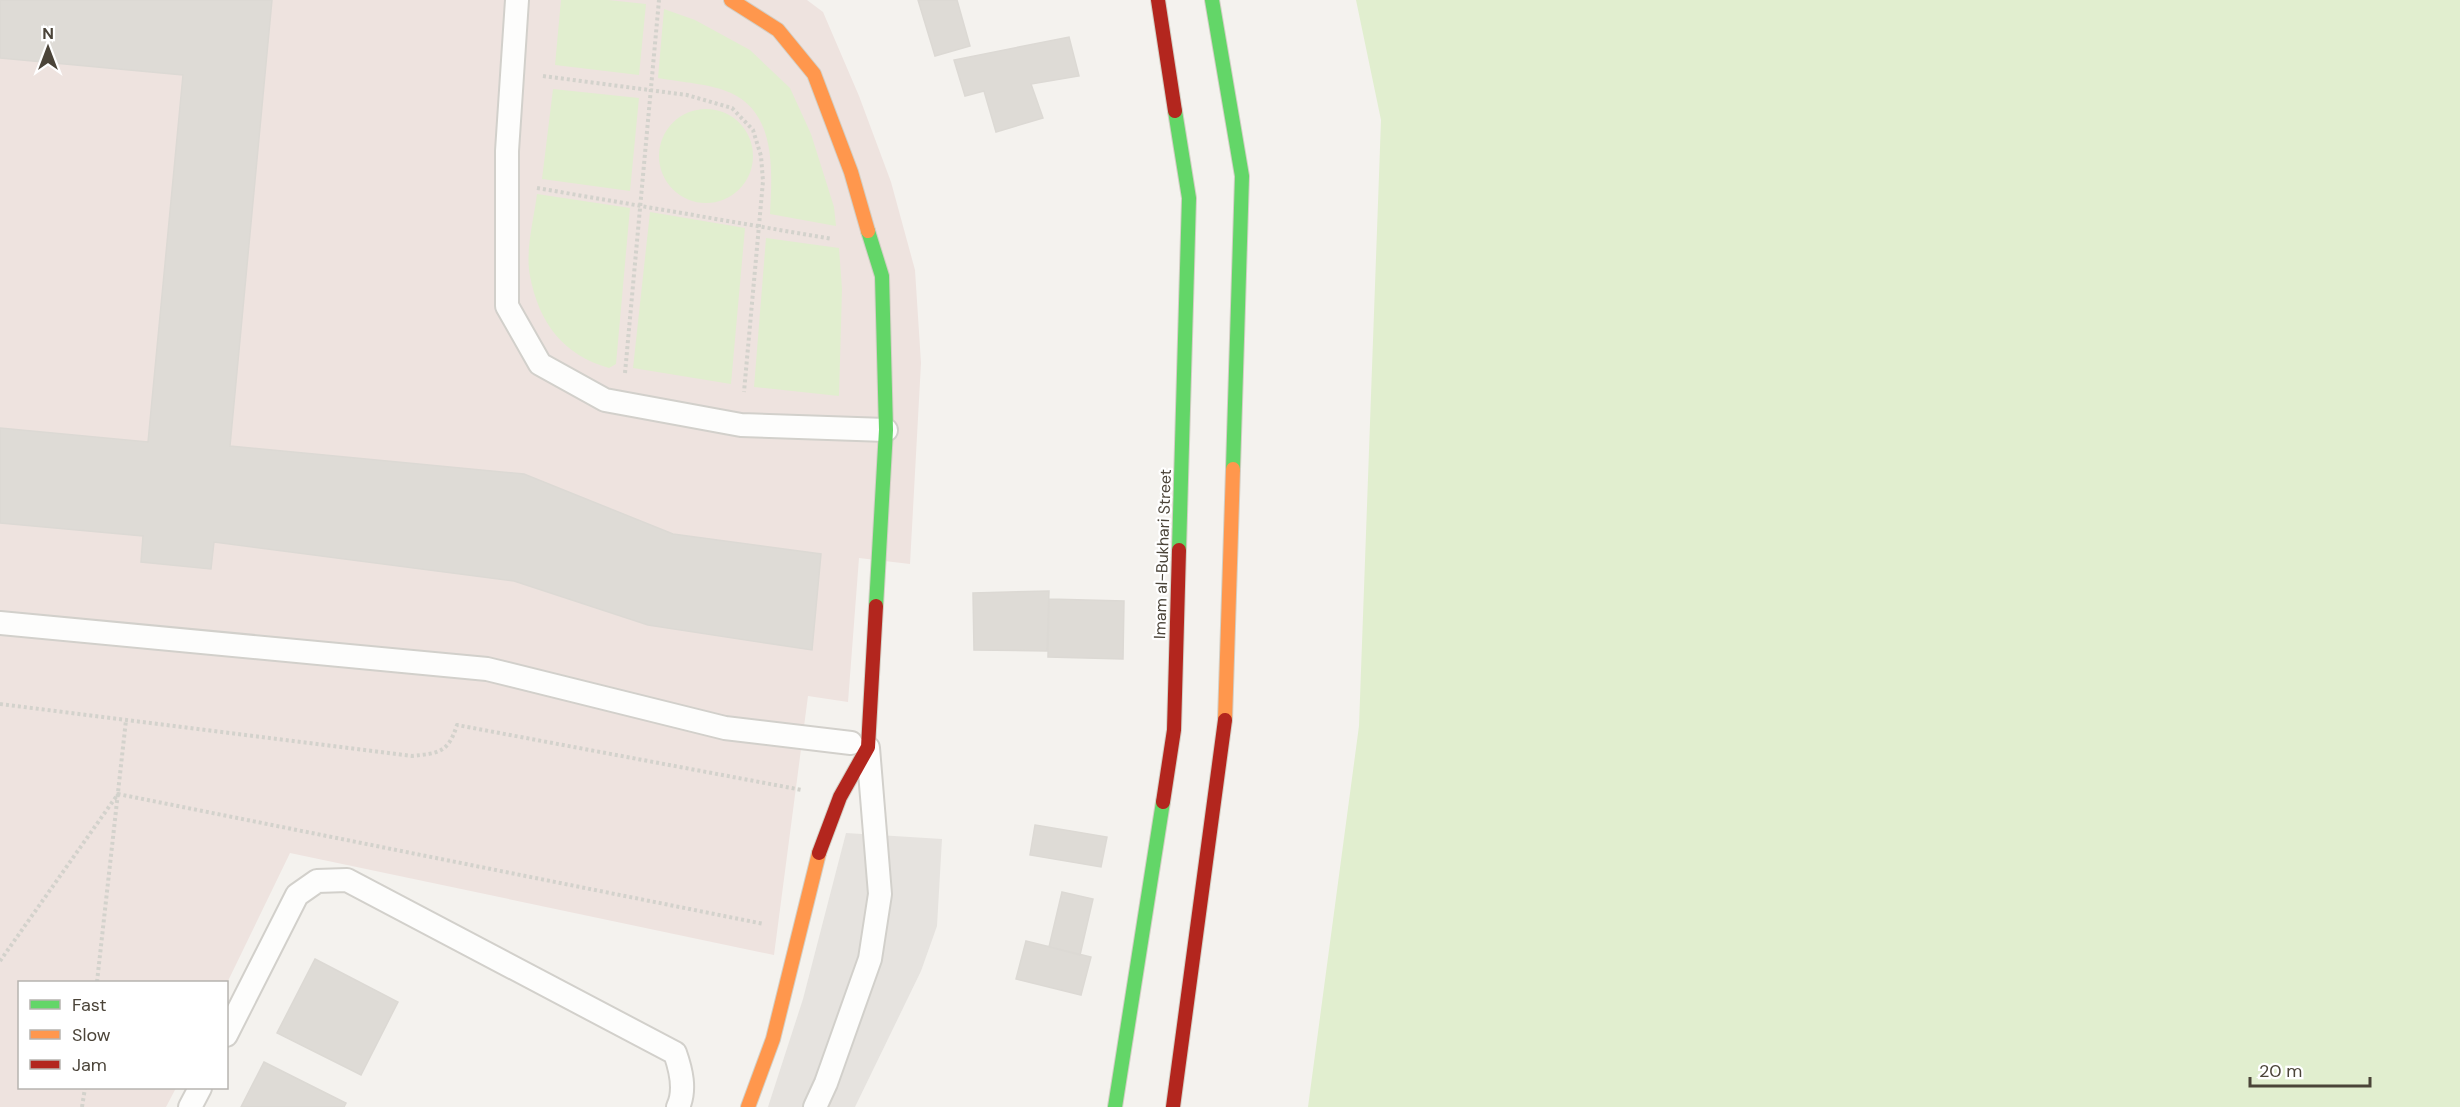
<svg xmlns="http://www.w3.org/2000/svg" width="2460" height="1107" font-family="'DM Sans',sans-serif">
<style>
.medical{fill:#eee3df}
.green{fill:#e1eecf}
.parking{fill:#e6e3df}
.building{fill:#dedbd6;stroke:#dcd9d4;stroke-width:1.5}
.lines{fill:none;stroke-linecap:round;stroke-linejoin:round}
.lane-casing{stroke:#d2d0cb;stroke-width:26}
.fast-casing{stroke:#d3cfc5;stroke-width:16}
.slow-casing{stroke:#d3cfc5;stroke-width:16}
.jam-casing{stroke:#d3cfc5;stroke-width:16}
.path{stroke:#d3d2cc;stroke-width:4;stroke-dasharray:3 3;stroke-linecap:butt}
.lane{stroke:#fdfdfc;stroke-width:22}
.fast{stroke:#63d668;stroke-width:14}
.slow{stroke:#ff974d;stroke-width:14}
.jam{stroke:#b3261e;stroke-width:14}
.labels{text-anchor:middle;stroke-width:4.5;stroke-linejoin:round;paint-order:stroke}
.street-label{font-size:16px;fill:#4b4439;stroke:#fff}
</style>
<rect width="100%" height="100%" fill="#f4f2ee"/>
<path class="medical" d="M0,0H807L823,12L859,96L891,182L915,270L921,363L910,564L859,558L848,702L808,696L774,955L290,853L227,983L20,982V1088H176L166,1107H0Z"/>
<path class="green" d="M561,0H608L646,4L639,75L555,65Z
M1356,0H2460V1107H1308L1359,726L1381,120Z
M664,9L695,20L750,50L790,88L811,134L834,207L836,226L770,214C772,173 777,114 731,93C712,84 680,82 658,78Z
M553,89L639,98L630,191L542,179Z
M659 156a47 47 0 1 1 94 0a47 47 0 1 1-94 0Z
M537,194L630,208L616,364L609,368C563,355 539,323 530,276C525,250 534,219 537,194Z
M650,212L745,228L731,384L633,368Z
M766,238L839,248L842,289L839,396L754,387Z"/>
<path class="parking" d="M846,833L942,839L937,926L921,971L855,1107H768L803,999Z"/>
<path class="building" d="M0,0H272L230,446L524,474L673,534L821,554L812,650L648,625L514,581L214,542L211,569L141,562L143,536L0,523V428L148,442L183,75L0,58Z
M918,0H957L970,46L935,56Z
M1069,37L1079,76L1031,84L1043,118L996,132L984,91L965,96L954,60Z
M1049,591L1047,651L974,650L973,593Z
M1049,599L1124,601L1123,659L1048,657Z
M1035,825L1107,837L1101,867L1030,855Z
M1062,892L1093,899L1080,955L1049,947Z
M1026,941L1091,957L1081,995L1016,979Z
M315,959L398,1002L361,1075L277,1033Z
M264,1062L346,1103L344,1107H241Z"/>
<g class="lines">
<defs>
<path id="lane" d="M517,0L507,151V306L540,364L605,400L741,425L886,430
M0,623L487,669L725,728L851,743
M226,1035L297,895L317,881L347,880L675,1053C681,1070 686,1090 678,1107
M190,1107L200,1088
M815,1107L826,1083L870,959L880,894L868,748"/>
<path id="fast" d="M1212,0L1242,176L1233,469
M1175,111L1189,198L1179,550
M868,231L882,276L886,430L876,606
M1115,1107L1163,802"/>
<path id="slow" d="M731,0L778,30L814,74L851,172L868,231
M1225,720L1233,469
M748,1107L773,1039L819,853"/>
<path id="jam" d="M1158,0L1175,111
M1163,802L1174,730L1179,550
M819,853L840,797L868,747L876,606
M1173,1107L1225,720"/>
</defs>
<use href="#lane" class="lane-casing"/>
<use href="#fast" class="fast-casing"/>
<use href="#slow" class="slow-casing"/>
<use href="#jam" class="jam-casing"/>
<path class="path" d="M543,76L687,95L732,108L753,130L761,156L763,181L744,392
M537,188L832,239
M625,373L659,0
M0,704L412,756C439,753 448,753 457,725L802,790
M0,961L118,794L764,924
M97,982L126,720
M82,1107L85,1088"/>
<use href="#lane" class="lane"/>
<use href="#fast" class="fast"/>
<use href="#slow" class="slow"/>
<use href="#jam" class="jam"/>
</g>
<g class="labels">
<g class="street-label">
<text transform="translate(1162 554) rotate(-88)" y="6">Imam al-Bukhari Street</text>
</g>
</g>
<rect x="18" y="981" width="210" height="108" fill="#ffffff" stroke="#b7b4b0" stroke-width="1.5"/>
<rect x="30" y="1000" width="30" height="9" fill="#63d668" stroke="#b7b4b0" stroke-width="1.5"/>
<text x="72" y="1011" font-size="18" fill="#4b4439">Fast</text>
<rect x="30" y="1030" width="30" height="9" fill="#ff974d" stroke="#b7b4b0" stroke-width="1.5"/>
<text x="72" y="1041" font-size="18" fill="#4b4439">Slow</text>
<rect x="30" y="1060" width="30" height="9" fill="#b3261e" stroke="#b7b4b0" stroke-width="1.5"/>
<text x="72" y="1071" font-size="18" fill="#4b4439">Jam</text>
<g transform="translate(48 48)" stroke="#ffffff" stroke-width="4.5" paint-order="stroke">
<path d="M0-4.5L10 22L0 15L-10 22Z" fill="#4b4439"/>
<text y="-9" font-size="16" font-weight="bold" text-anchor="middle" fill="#4b4439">N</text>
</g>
<path d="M2250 1077v9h120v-9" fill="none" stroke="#4b4439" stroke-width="3"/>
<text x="2259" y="1077" font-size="18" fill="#4b4439" stroke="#ffffff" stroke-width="4.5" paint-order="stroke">20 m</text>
</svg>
